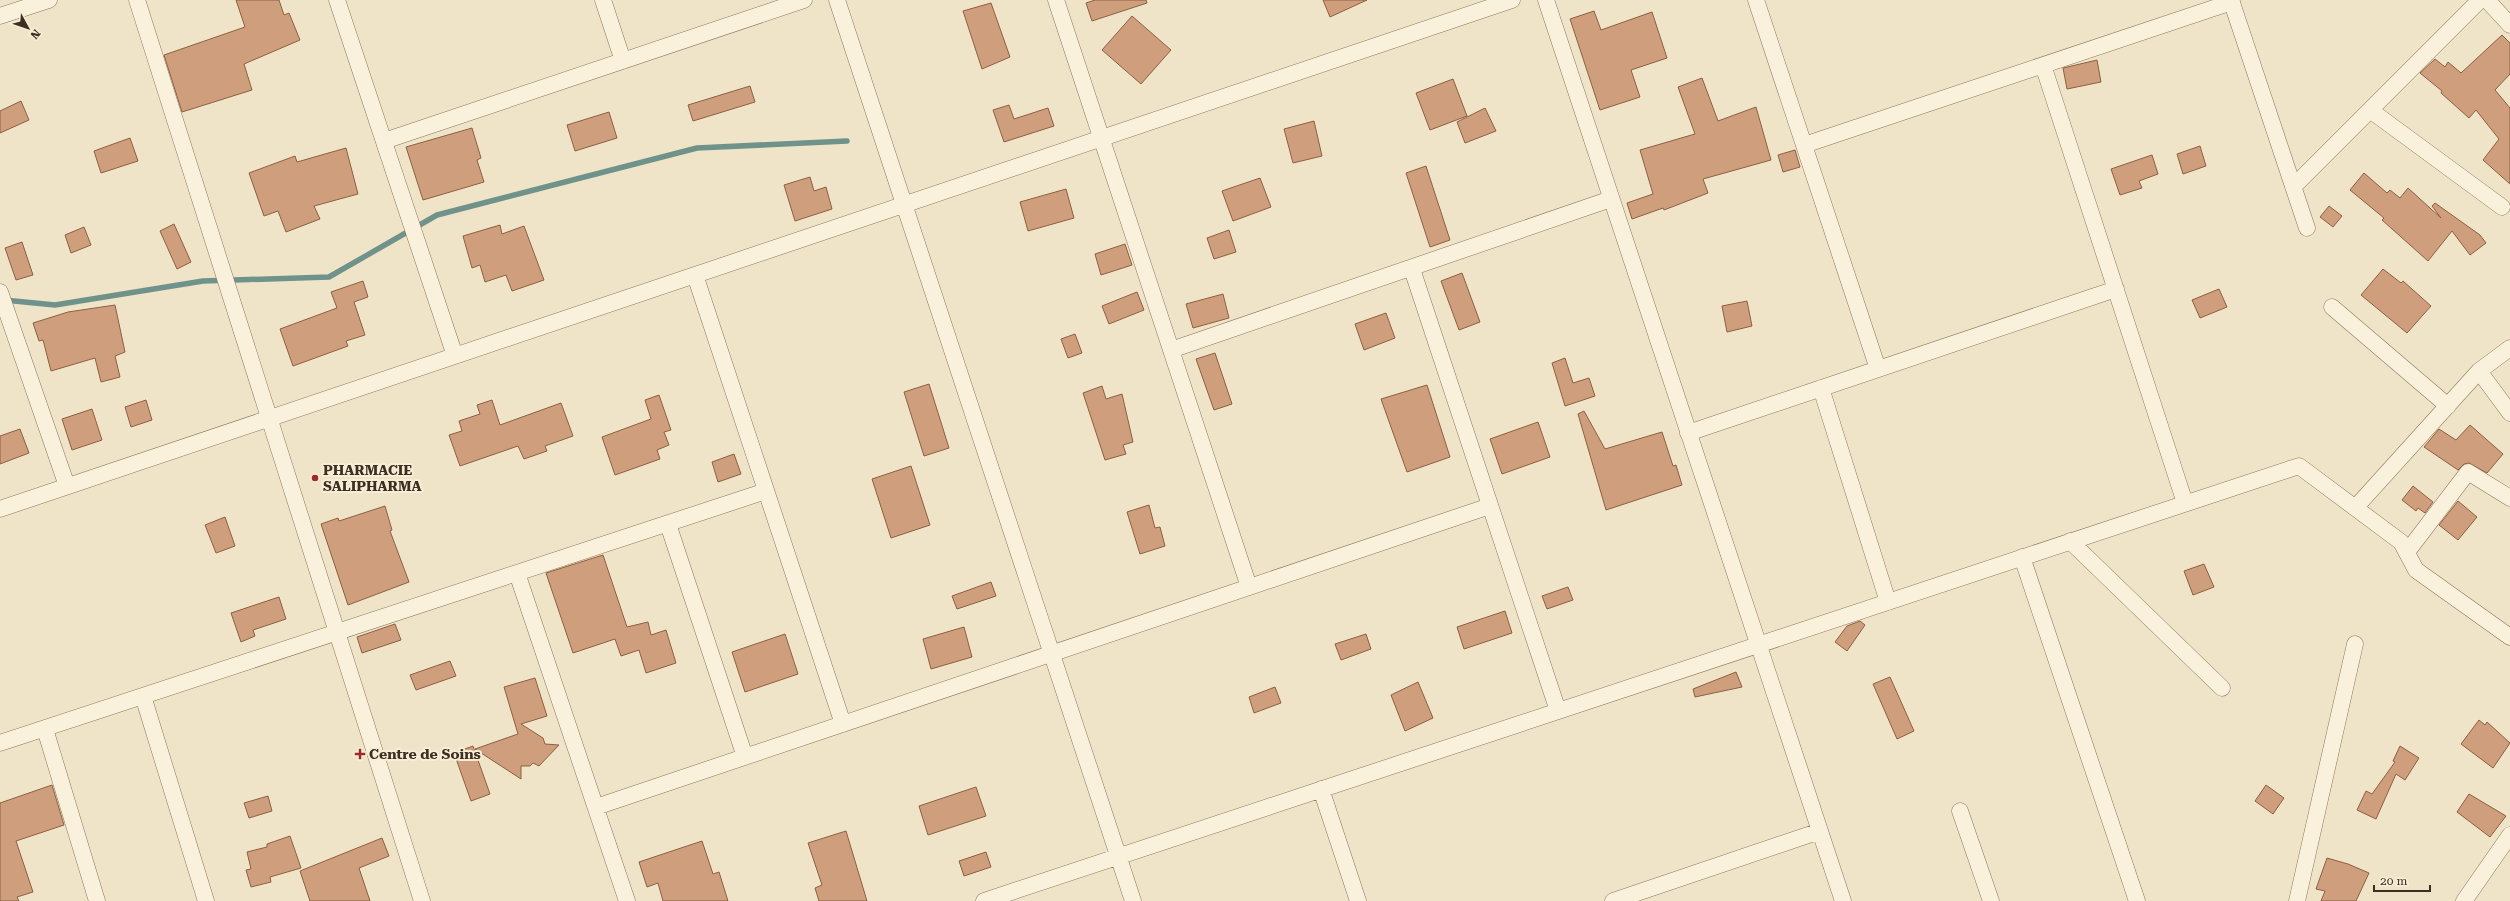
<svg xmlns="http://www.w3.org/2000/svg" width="2510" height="901" font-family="'Roboto Serif',serif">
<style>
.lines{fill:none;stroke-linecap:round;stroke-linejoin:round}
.stream{stroke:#6f938a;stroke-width:5.5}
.building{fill:#cf9f7d;stroke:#8d5f41}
.street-casing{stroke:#8d765c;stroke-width:17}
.street{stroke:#faf1dc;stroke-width:16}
.poi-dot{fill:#9e2a2b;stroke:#f7eed8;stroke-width:1.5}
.labels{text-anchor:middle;stroke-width:4;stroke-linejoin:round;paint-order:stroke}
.poi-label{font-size:14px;font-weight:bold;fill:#3d2e20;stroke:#f7eed8;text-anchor:start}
</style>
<rect width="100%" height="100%" fill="#f0e4c8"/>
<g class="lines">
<path class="stream" d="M4,300L55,305L203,281L329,277L437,215L697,148L847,141"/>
</g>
<path class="building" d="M236,0H279L284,15L289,13L300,40L244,64L252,90L182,112L164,55L245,27Z
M1095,0H1146L1147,3L1092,21L1086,3Z
M1323,0H1367L1330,17Z
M991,3L1010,57L982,69L963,11Z
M1594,11L1601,30L1652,12L1667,58L1631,70L1640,97L1600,110L1570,19Z
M1132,16L1171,50L1141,84L1102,50Z
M2502,35L2510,43V74L2495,90L2510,108V184L2483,160L2499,139L2476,110L2469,118L2441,93L2442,91L2420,73L2435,59L2445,67L2448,62L2461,73Z
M2097,60L2101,82L2067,89L2063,68Z
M1702,78L1718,121L1756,107L1771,160L1703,179L1708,193L1664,210L1663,208L1632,219L1627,203L1653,194L1640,150L1695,134L1678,87Z
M1453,79L1467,116L1430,130L1416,93Z
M750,86L755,102L693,121L688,105Z
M21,101L29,120L0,133V111Z
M1009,105L1014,119L1048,108L1054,126L1004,142L993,110Z
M1485,108L1496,131L1465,143L1457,122Z
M609,112L617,138L575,151L567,125Z
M1314,121L1322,156L1293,163L1284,129Z
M472,128L481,158L477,160L484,182L423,200L406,147Z
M130,138L138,161L101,173L94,151Z
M2200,146L2206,166L2183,174L2177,154Z
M346,148L358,194L314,206L320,219L286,232L278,211L264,216L249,173L295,156L297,162Z
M1795,150L1800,167L1783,172L1778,155Z
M2152,155L2158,174L2139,181L2142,188L2120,195L2111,169Z
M1426,166L1450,240L1430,247L1406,173Z
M2364,173L2387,193L2390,190L2400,198L2408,188L2441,218L2432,206L2435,203L2480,235L2486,243L2470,255L2452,231L2428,261L2382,220L2384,218L2350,190Z
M810,177L814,191L826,187L832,209L795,221L784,185Z
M1260,178L1271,207L1233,221L1222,191Z
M1066,189L1074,218L1028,231L1020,202Z
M2329,206L2342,216L2333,227L2320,217Z
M174,224L191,262L177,269L160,231Z
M500,225L502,234L524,226L544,280L512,291L506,275L485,282L480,265L472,268L463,236Z
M84,227L91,245L71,253L65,235Z
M1229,230L1236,252L1214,259L1207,238Z
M22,242L33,275L16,280L5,248Z
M1125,244L1132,265L1101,275L1095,254Z
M2383,269L2401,283L2403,281L2431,306L2407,333L2361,295Z
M1462,273L1480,322L1459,330L1441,281Z
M363,281L368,297L354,302L365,335L346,341L348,346L293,366L280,329L337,308L331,292Z
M2219,289L2227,307L2200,318L2192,300Z
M1137,292L1144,310L1109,324L1102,306Z
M1223,294L1229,318L1193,328L1186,304Z
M1747,301L1752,326L1727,332L1722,306Z
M115,305L125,352L115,356L120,377L101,382L95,358L51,371L43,340L39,341L33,323L68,312Z
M1386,313L1395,338L1364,350L1355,324Z
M1075,334L1082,353L1068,358L1061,339Z
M1215,353L1232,404L1214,410L1196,359Z
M1565,358L1573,383L1589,378L1595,396L1565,406L1552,363Z
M929,384L949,448L924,456L904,392Z
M1427,385L1450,457L1407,472L1381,399Z
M1102,386L1106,399L1122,394L1133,442L1123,445L1126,454L1105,460L1083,393Z
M659,395L671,430L664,432L669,445L657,450L660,459L615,475L602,437L651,419L645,400Z
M146,400L152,420L131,427L125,407Z
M492,400L500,425L561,403L573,436L545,446L547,451L524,459L518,446L460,466L449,435L462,431L459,421L480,414L477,405Z
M92,409L102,440L72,450L62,419Z
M1584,411L1605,449L1662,432L1673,466L1676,465L1682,485L1606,510L1578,414Z
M1538,422L1550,457L1502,474L1490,439Z
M2470,425L2503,454L2487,473L2469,463L2464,464L2458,470L2424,447L2439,429L2456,440Z
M20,429L29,453L0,464V436Z
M734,454L741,474L718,482L712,462Z
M911,466L930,525L891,538L872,479Z
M2413,486L2433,502L2425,513L2418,508L2416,511L2402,500Z
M2458,501L2477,517L2458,540L2439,525Z
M1149,505L1155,528L1160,527L1165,546L1140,554L1127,512Z
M385,506L392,530L390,531L409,582L348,605L321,524L338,518L339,521Z
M225,517L235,546L216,553L205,525Z
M603,555L627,627L648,622L651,635L666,630L676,663L646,673L639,650L621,656L615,639L573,653L546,573Z
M2204,564L2214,587L2193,595L2184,571Z
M991,582L996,596L957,609L952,596Z
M1568,587L1573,600L1547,609L1542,596Z
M279,597L286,619L253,630L255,636L241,642L231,613Z
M1505,611L1512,633L1464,649L1457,627Z
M1860,621L1865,625L1847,651L1835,642L1847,626Z
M395,624L401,640L362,653L357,637Z
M964,627L972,657L931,669L923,639Z
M785,634L798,674L745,692L732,652Z
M1366,634L1371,649L1341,660L1335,644Z
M450,661L456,676L416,690L410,675Z
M1736,672L1742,687L1695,697L1693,689Z
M1890,677L1914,731L1897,739L1873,684Z
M535,678L547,716L521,724L543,738L545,744L559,745L539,766L533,763L530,766H521V779L475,749L518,734L504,687Z
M1418,682L1433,718L1405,731L1391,695Z
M1275,687L1281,703L1254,713L1249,697Z
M2479,720L2485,725L2487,722L2510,743L2493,768L2461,744Z
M473,746L490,794L471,801L454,753Z
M2400,746L2419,758L2405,780L2396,774L2376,819L2357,810L2366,791L2372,794L2395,762L2393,761Z
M52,785L64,825L16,841L33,892L17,897L19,901H0V803Z
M2266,785L2284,798L2273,814L2255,801Z
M976,787L986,816L928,835L919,806Z
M2469,794L2506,816L2490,837L2457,812Z
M268,796L272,811L249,818L244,803Z
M846,831L867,901H819L815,888L822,885L808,843Z
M290,836L301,868L270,877L271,882L251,887L246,870L251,869L247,852L267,847V844Z
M382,838L389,856L359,868L370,901H310L300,871Z
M702,841L713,874L719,872L728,901H663L658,883L647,887L639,862Z
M986,852L991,867L964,876L959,861Z
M2327,858L2348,864L2369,873L2356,901H2321L2325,891L2316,889Z"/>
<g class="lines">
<defs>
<path id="street" d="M137,0L422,901
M337,0L455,356
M603,0L623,61
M837,0L1133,901
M1056,0L1249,587
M1546,0L1843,901
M1756,0L1878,369
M2231,0L2307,228
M2487,0L2510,25
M0,16L49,0
M2043,65L2185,503
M2370,110L2502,207
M384,141L804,0
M1804,145L2232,2
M2293,187L2480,0
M1412,269L1558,711
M695,275L843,724
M0,292L67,486
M2332,307L2448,406
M1171,350L1611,199
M2479,371L2510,413
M1821,388L1888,602
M1688,433L2116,289
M2355,508L2479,371L2510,348
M0,509L1512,0
M668,524L745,757
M2070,541L2222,688
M2407,552L2468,472L2510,498
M2022,557L2137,901
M517,573L627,901
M143,696L206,901
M45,729L97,901
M0,743L766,491
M1321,789L1358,901
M596,807L1490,506
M1960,811L1991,901
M984,901L2299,466L2401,542L2416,570L2510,637
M1613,901L1820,831
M2297,901L2355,644
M2464,901L2510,835"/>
</defs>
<use href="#street" class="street-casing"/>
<use href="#street" class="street"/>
</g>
<g class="poi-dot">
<circle cx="315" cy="478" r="4"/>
<path d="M358 748h4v4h4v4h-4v4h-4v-4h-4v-4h4z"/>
</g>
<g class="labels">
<g class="poi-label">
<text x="323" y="475">PHARMACIE<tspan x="323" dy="16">SALIPHARMA</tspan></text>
<text x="369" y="759">Centre de Soins</text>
</g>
</g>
<g transform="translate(28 28) rotate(130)" stroke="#f7eed8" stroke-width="3" paint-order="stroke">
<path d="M0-3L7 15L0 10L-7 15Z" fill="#3d2e20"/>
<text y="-6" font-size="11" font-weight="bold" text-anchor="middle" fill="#3d2e20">N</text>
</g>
<path d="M2374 885v6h56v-6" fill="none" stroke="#3d2e20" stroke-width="2"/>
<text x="2380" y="885" font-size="12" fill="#3d2e20" stroke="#f7eed8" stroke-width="3" paint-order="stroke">20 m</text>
</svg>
